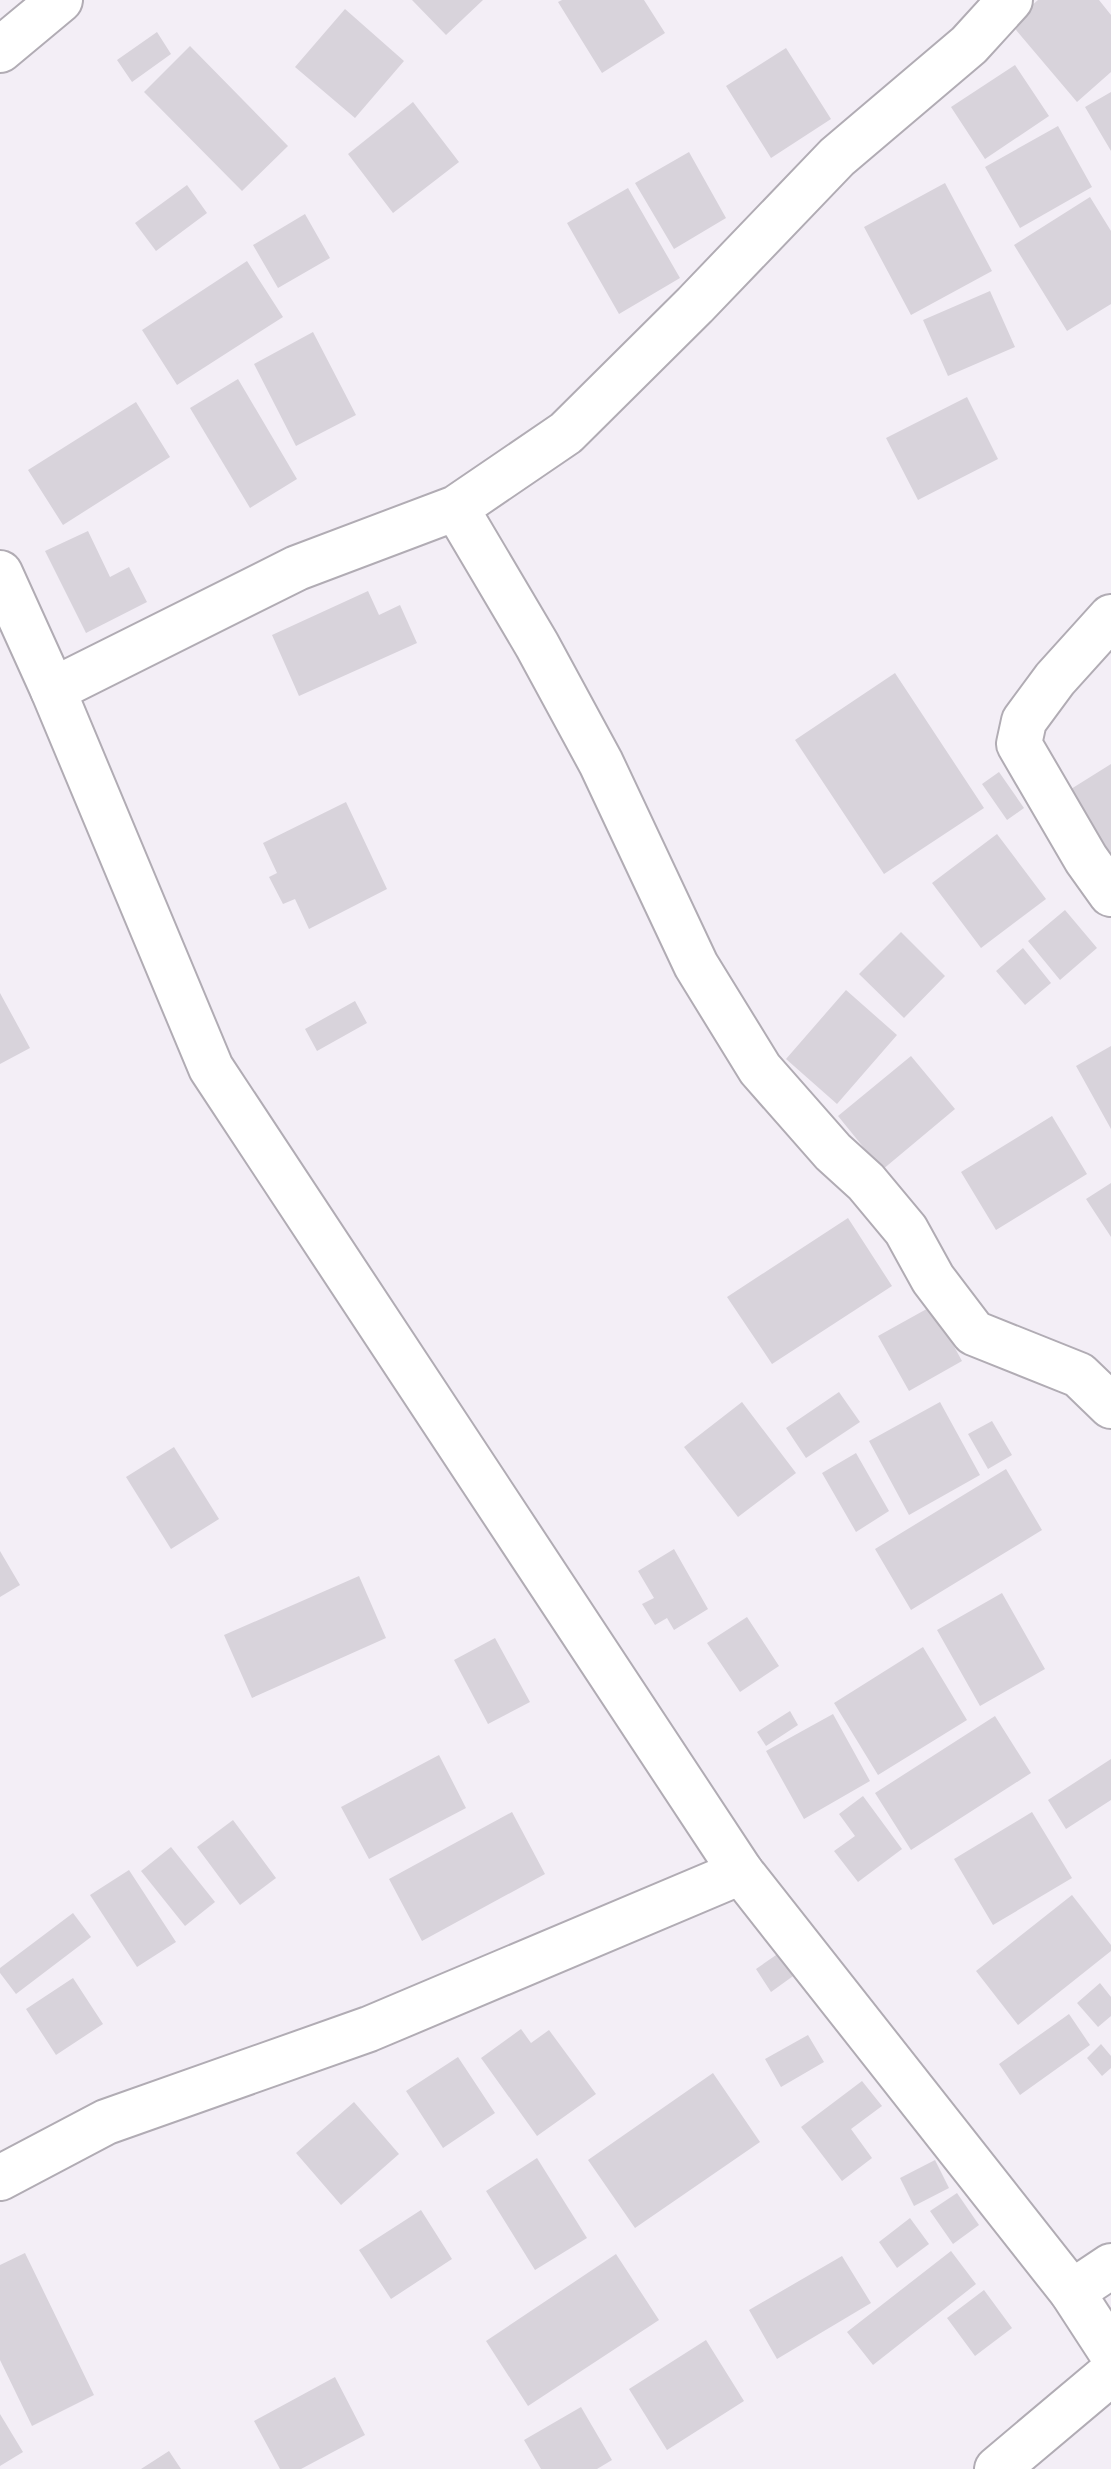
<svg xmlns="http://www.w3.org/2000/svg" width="1111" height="2469" font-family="Lato,sans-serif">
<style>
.building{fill:#d8d3db}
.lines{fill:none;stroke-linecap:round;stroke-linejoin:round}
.street-casing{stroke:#b1acb4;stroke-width:48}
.secondary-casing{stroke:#b1acb4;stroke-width:48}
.street{stroke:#fff;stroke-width:44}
.secondary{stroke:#fff;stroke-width:44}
</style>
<rect width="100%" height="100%" fill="#f3eef6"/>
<path class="building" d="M412,0H483L446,35Z
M562,0H644L665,33L602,73L558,2Z
M1038,0H1099L1111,15V72L1077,102L1011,24Z
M345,9L404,61L355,118L295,67Z
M157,32L171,54L132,82L117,60Z
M190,46L288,146L242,191L144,92Z
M786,48L831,119L771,158L726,86Z
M1015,65L1049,116L985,159L951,107Z
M1111,92V151L1085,107Z
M413,102L459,162L393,213L348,154Z
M1058,126L1092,187L1020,228L985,167Z
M689,152L726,218L674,249L635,183Z
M945,183L992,271L911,315L864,227Z
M187,185L207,213L156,251L135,223Z
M628,188L680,278L619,314L567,223Z
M1090,197L1111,231V304L1067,331L1014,245Z
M305,214L330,258L278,288L253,245Z
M247,261L283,317L177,385L142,330Z
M990,291L1015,347L948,376L923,320Z
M313,332L356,415L296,446L254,364Z
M238,379L297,479L250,508L190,408Z
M967,397L998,459L918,500L886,438Z
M136,402L170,457L63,525L28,470Z
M88,531L110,577L129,567L147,602L86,633L45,551Z
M368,591L379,615L400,605L417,643L299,696L272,635Z
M895,673L984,808L884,874L795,740Z
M1111,764V864L1063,794Z
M999,772L1024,808L1007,820L982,784Z
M346,802L387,889L309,929L295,899L283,904L269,877L277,873L263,843Z
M997,834L1046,899L981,948L932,883Z
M1065,910L1097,948L1060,980L1028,941Z
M901,932L945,976L904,1018L859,974Z
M1023,948L1051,983L1025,1005L996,971Z
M846,990L897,1035L837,1104L786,1059Z
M0,993L30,1048L0,1064Z
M355,1001L367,1023L317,1051L305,1029Z
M1111,1046V1129L1076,1066Z
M911,1056L955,1109L882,1170L838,1116Z
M1052,1116L1087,1174L996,1230L961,1172Z
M1111,1183V1237L1086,1199Z
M848,1218L892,1286L772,1364L727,1297Z
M932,1306L962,1361L909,1391L878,1336Z
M839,1392L860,1422L806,1458L786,1428Z
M742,1402L796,1473L738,1517L684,1447Z
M940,1402L980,1475L909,1515L869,1441Z
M992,1421L1012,1455L988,1469L968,1434Z
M174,1447L219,1519L171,1549L126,1477Z
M856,1453L889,1511L856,1532L822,1473Z
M1006,1469L1042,1530L911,1610L875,1549Z
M674,1549L708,1609L674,1630L667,1618L655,1625L642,1604L654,1598L638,1571Z
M0,1551L20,1585L0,1597Z
M359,1576L386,1638L252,1698L224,1635Z
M1002,1593L1045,1669L980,1706L937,1630Z
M747,1617L779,1666L740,1692L707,1643Z
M495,1638L530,1702L488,1724L454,1660Z
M923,1647L967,1720L878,1775L834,1703Z
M790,1711L798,1725L766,1746L757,1732Z
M833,1714L870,1781L804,1819L766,1751Z
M995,1716L1031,1773L911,1850L875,1793Z
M439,1755L466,1808L369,1859L341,1807Z
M1111,1759V1800L1066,1829L1048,1800Z
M863,1796L902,1849L858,1882L834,1851L855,1836L839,1814Z
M512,1812L545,1874L422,1941L389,1879Z
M1032,1812L1072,1878L993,1925L954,1859Z
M233,1820L276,1878L240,1905L197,1847Z
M171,1847L215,1902L185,1926L141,1871Z
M129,1870L176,1942L137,1967L90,1895Z
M1072,1895L1111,1945V1951L1018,2025L976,1971Z
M73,1913L91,1937L16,1994L0,1973V1968Z
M792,1944L807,1966L771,1992L756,1969Z
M73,1978L103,2024L56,2055L26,2009Z
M1100,1983L1111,1997V2016L1098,2027L1077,2003Z
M1069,2014L1090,2045L1020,2095L999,2064Z
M521,2029L531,2043L549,2030L596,2094L537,2136L481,2058Z
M808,2035L824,2062L781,2087L765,2059Z
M1101,2044L1111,2056V2068L1102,2076L1087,2058Z
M458,2057L495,2113L443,2148L406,2091Z
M713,2073L760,2142L635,2228L588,2160Z
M862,2081L882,2106L851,2129L872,2158L842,2181L801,2127Z
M354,2102L399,2154L341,2205L296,2153Z
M537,2158L587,2238L535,2270L486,2191Z
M935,2160L949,2188L914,2206L900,2178Z
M957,2193L979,2225L953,2244L930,2211Z
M421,2210L452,2259L391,2299L359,2250Z
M910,2218L929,2244L897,2268L879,2242Z
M951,2251L976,2284L873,2365L847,2332Z
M25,2253L94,2395L32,2426L0,2360V2265Z
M616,2254L659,2320L528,2406L486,2341Z
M842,2256L871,2303L777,2359L749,2310Z
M984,2290L1012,2328L975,2356L947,2318Z
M706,2340L744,2401L667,2450L629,2389Z
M335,2377L365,2435L301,2469H280L254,2421Z
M581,2407L612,2460L597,2469H541L524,2440Z
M0,2414L23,2452L0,2466Z
M169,2451L181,2469H141Z"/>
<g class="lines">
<defs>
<path id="street" d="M0,50L60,0
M456,508L537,645L601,763L696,965L760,1069L833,1152L866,1182L906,1230L933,1279L974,1333L1079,1375L1111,1406
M1111,617L1055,679L1024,721L1019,744L1086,859L1111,894
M53,690L297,568L456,508L566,433L695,305L837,157L969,45L1010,0
M0,2178L106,2122L369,2029L741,1872
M1072,2292L1111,2266
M997,2469L1111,2373"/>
<path id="secondary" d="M0,573L53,690L211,1068L741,1872L1072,2292L1111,2352"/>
</defs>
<use href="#street" class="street-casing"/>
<use href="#secondary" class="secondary-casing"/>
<use href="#street" class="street"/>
<use href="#secondary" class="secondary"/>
</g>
</svg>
